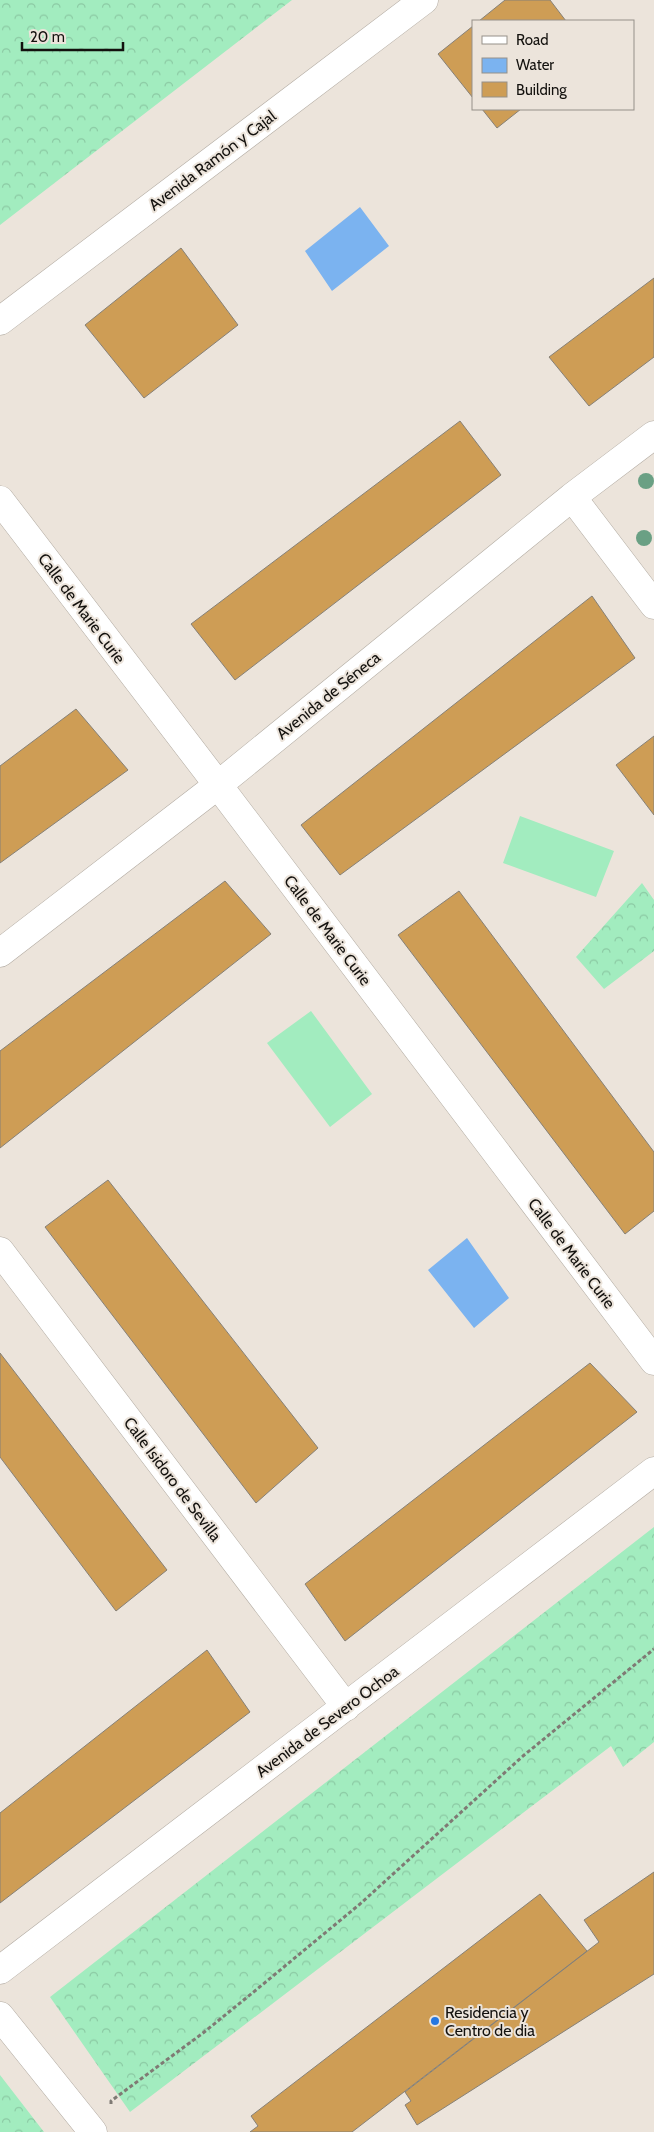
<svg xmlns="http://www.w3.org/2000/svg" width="654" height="2132" font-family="Cabin,sans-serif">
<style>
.grass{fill:#a2ecbf}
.forest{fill:url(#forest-crowns)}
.water{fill:#7bb3f0}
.building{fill:#ce9d55;stroke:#868077}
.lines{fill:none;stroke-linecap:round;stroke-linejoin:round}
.street-casing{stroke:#b2aba2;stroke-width:29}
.path{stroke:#7f7a74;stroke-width:3;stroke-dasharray:4 2.5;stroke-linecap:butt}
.street{stroke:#fff;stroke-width:28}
.tree{fill:#6aa084}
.poi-dot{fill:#2577e2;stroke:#ece4db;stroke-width:2}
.labels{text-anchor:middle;stroke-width:4;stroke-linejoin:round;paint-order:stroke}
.street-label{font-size:16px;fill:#13110e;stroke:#ece4db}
.poi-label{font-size:16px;fill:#13110e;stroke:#ece4db;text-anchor:start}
</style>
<defs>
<pattern id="forest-crowns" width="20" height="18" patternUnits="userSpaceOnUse" patternTransform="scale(1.25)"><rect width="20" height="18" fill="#a2ecbf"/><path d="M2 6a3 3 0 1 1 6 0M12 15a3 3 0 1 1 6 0" fill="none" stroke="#8bc9a3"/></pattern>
</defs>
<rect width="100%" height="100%" fill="#ece4db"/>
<path class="grass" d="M520,816L614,851L596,897L503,863Z
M311,1011L372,1094L330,1127L267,1043Z"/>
<path class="forest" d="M0,0H292L0,225Z
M642,883L654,900V951L604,989L576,957Z
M654,1527V1742L623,1767L611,1746L130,2112L50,1997Z
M0,2075L44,2132H0Z"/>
<path class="water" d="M360,207L389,246L332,291L305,251Z
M467,1238L509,1298L474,1328L428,1270Z"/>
<path class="building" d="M505,0H550L566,21H479Z
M473,26V98L438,54Z
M482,109H521L497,128Z
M181,248L238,325L144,398L85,325Z
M654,278V357L589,406L549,357Z
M460,421L501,475L235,680L191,624Z
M592,596L635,658L340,875L301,825Z
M76,709L128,770L0,863V766Z
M654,736V815L616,765Z
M225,881L271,934L0,1148V1051Z
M459,891L654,1152V1211L625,1234L398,935Z
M108,1180L318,1448L256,1503L45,1227Z
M0,1353L167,1570L116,1611L0,1457Z
M590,1363L637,1412L345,1641L305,1584Z
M207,1650L250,1712L0,1903V1813Z
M654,1872V1974L417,2125L405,2105L411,2101L405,2092L599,1942L584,1920Z
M540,1894L587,1951L352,2132H250L258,2126L251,2116Z"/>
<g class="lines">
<defs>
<path id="street" d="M0,321L424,0
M572,497L654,605
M0,500L218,785L654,1361
M0,953L218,785L572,497L654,435
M0,1251L346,1707
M0,1970L654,1471
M0,2016L93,2132"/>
</defs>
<use href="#street" class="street-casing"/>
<path class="path" d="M111,2104V2101L203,2033L256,1990L360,1904L523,1756L654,1649"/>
<use href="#street" class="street"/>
</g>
<g class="tree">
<circle cx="646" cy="481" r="8"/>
<circle cx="644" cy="538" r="8"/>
</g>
<circle class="poi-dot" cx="435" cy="2021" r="5"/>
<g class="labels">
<g class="street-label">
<text transform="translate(212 160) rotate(-37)" y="6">Avenida Ramón y Cajal</text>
<text transform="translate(82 608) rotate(53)" y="6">Calle de Marie Curie</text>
<text transform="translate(328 695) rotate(-39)" y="6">Avenida de Séneca</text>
<text transform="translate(328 930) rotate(53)" y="6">Calle de Marie Curie</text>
<text transform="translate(572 1253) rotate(53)" y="6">Calle de Marie Curie</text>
<text transform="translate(173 1479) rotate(53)" y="6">Calle Isidoro de Sevilla</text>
<text transform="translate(327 1721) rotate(-37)" y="6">Avenida de Severo Ochoa</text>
</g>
<g class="poi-label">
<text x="445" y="2018">Residencia y<tspan x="445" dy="18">Centro de dia</tspan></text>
</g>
</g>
<rect x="472" y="20" width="162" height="90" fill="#ece4db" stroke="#959089"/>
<rect x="482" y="36" width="25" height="8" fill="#ffffff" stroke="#959089"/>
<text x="516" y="45" font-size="15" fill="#13110e">Road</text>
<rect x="482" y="58" width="25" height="15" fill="#7bb3f0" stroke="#959089"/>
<text x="516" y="70" font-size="15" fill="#13110e">Water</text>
<rect x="482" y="82" width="25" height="15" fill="#ce9d55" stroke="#959089"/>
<text x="516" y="95" font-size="15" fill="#13110e">Building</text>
<path d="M22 42v8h101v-8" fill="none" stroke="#13110e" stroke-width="2.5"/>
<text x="30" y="42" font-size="15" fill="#13110e" stroke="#ece4db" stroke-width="4" paint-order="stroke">20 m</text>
</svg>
